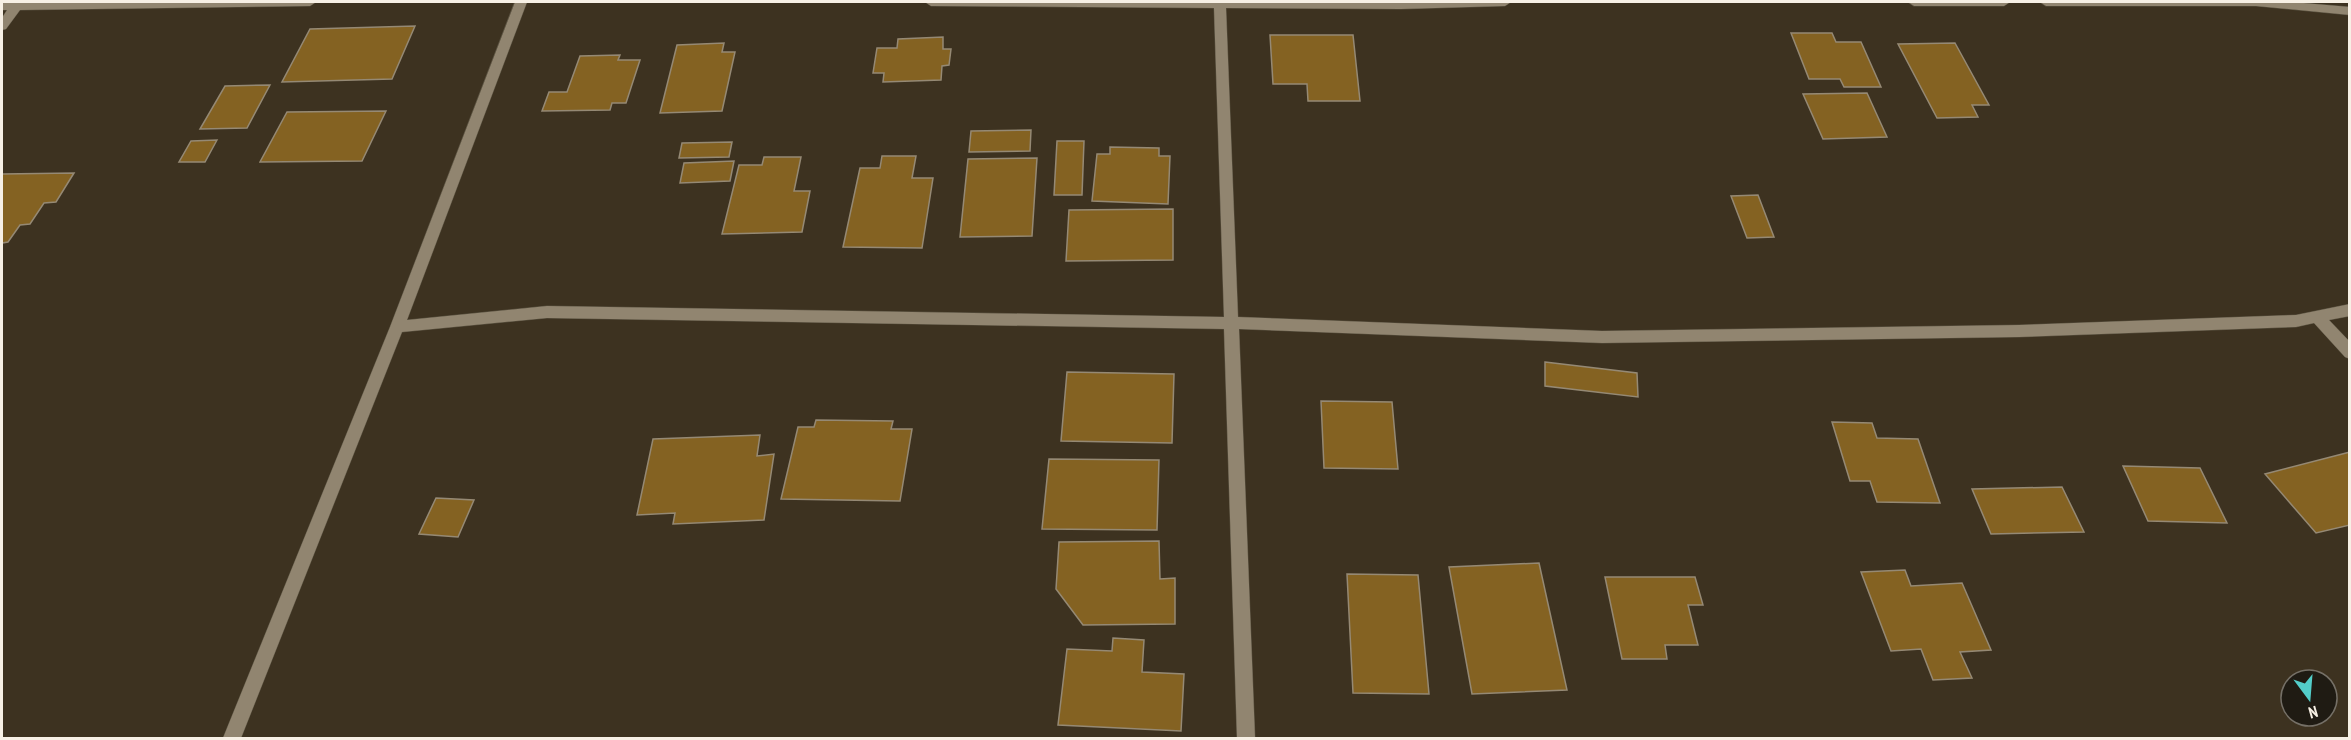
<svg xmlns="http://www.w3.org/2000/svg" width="2351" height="740" font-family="'PT Sans Narrow',sans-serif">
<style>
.building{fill:#846222;stroke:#958974;stroke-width:1.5}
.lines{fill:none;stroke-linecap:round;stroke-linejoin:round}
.minor-casing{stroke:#5a5241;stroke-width:1}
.minor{fill:#918570;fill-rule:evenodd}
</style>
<rect width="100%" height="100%" fill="#3d3220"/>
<path class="building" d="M415,26L392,79L282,82L310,29Z
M1791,33H1832L1836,42H1861L1881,87H1844L1840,79H1809Z
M1270,35H1353L1360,101H1308L1307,84H1273Z
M943,37V49H951L949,65L942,66L941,80L883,82L884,73H873L877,48H897L898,39Z
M724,43L722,52H735L722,111L660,113L677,45Z
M1955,43L1989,105H1972L1978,117L1937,118L1898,44Z
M620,55L618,60H640L626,103H612L610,110L542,111L549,92H567L580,56Z
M270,85L247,128L200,129L225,86Z
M1867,93L1887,137L1823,139L1803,94Z
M386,111L362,161L260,162L287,112Z
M1031,130L1030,151L969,152L971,131Z
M217,140L205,162H179L191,141Z
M1057,141H1084L1082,195H1054Z
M732,142L729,157L679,158L682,143Z
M1110,147L1159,148V156H1170L1168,204L1092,201L1097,154H1110Z
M882,156H916L912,178H933L922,248L843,247L860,168H880Z
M764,157H801L794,191H810L802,232L722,234L739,165H762Z
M1037,158L1032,236L960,237L968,159Z
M734,161L730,181L680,183L684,163Z
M74,173L56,202L44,203L30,224L20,225L8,242L2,243V174Z
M1758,195L1774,237L1747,238L1731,196Z
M1173,209V260L1066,261L1069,210Z
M1545,362L1637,373L1638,397L1545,386Z
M1067,372L1174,374L1172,443L1061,441Z
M1321,401L1392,402L1398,469L1324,468Z
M816,420L893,421L891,429H912L900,501L781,499L798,427H814Z
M1832,422L1872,423L1877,438L1918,439L1940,503L1877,502L1870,481H1850Z
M760,435L757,456L774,454L764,520L673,524L675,513L637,515L653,439Z
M2350,452V525L2316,533L2265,474Z
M1049,459L1159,460L1157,530L1042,529Z
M2123,466L2200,468L2227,523L2148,521Z
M2062,487L2084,532L1991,534L1972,489Z
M436,498L474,500L458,537L419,534Z
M1159,541L1160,579L1175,578V624L1083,625L1056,589L1059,542Z
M1539,563L1567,690L1472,694L1449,567Z
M1905,570L1911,586L1962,583L1991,650L1960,652L1972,678L1933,680L1921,649L1891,651L1861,572Z
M1347,574L1418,575L1429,694L1353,693Z
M1605,577H1695L1703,605H1688L1698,645H1665L1667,659H1622Z
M1113,638L1144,640L1142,672L1184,674L1181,731L1058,725L1067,649L1112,651Z"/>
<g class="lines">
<defs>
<path id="minor" d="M2,2H316L310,6L20,10L6,29L2,30V18L7,10H2Z
M515,2H527L407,320L547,306L1224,317L1214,8L931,6L925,2H1511L1505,6L1401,9L1226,8L1238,317L1602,331L2019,325L2296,315L2350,304V316L2329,320L2350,342V359L2345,357L2314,323L2296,327L2019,337L1602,343L1239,329L1255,738H1237L1224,329L547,318L402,332L241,738H223L390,327Z
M1908,2H2010L2004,6H1914Z
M2040,2H2292L2350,7V15L2256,6H2046Z"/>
</defs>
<use href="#minor" class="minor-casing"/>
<use href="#minor" class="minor"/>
</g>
<rect width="2351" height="740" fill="none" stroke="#f7f0e5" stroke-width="6"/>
<g transform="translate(2309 698) rotate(164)"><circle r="28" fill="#1f1b13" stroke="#757067" stroke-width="1.5"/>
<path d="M0-4.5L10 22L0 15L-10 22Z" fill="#53cdc9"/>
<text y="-9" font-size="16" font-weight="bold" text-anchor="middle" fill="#f7f0e5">N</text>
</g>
</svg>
